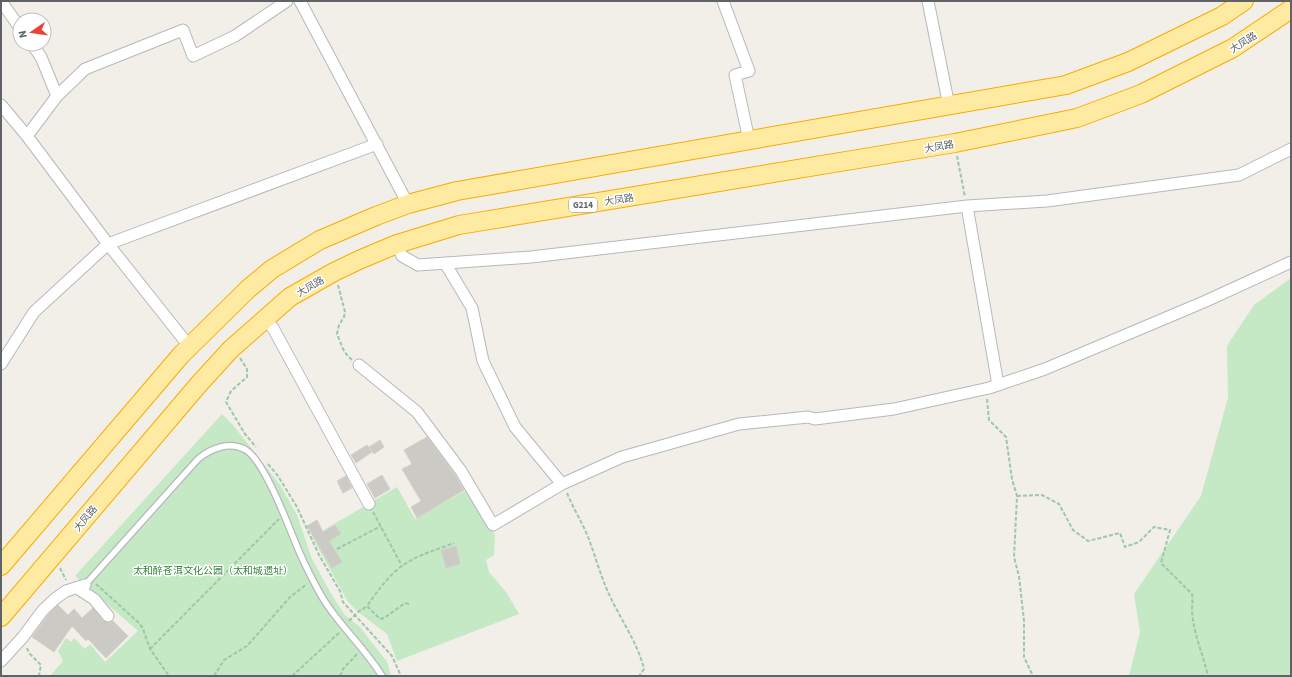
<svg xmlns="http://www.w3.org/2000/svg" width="1292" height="677" font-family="'Source Sans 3','Noto Sans SC',sans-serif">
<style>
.green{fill:#c5e8c5}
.building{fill:#cccac5;stroke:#d6d1c6}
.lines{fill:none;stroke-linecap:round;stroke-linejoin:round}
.service-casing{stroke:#b5b8bc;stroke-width:8}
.minor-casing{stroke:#b5b8bc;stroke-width:13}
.trunk-casing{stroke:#f9ab00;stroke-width:20}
.path{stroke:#9cc7a9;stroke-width:2;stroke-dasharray:4 2;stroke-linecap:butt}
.service{stroke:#fff;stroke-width:5.5}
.minor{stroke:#fff;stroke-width:11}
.trunk{stroke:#feeaa1;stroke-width:18}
.labels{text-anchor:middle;stroke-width:3;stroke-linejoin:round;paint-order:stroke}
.shield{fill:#fff;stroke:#8f9295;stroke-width:1}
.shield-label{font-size:9px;font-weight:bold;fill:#5f6368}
.street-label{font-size:10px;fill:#5f6368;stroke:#fff}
.park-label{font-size:10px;fill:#348238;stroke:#fff}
</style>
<rect width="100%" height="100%" fill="#f1efe8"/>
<path class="green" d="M1291,278V676H1129L1140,632L1134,594L1201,496L1228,398L1227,346L1254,305Z
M222,414L233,425L280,485L297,515L312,559L333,597L345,615L360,627L387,662L391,676H50L63,661L58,651L66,638L71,642L74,638L85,649L90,644L105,662L138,631L75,576Z
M397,487L415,519L468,489L495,535L494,555L486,560L489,572L506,592L519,614L397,661L387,634L358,612L348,602L312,537Z"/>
<path class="building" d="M427,437L455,475L464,490L417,518L411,507L421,501L402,469L412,464L404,450Z
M380,440L384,447L374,454L369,447Z
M367,445L372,452L356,463L351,455Z
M382,475L390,489L375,498L367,484Z
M346,476L352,488L343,493L337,481Z
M317,520L323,532L335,525L341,534L329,541L342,562L332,568L307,526Z
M456,546L460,564L446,568L441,550Z
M58,605L68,615L74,609L82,618L93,608L103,621L109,623L113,621L128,636L106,658L88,639L86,641L72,626L54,652L32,637L48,615Z"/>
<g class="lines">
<defs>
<path id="service" d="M85,585L198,459C211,448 230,441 246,450C264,461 287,522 296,544C302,559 309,573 317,588C334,621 363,645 382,676"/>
<path id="minor" d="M1,1L20,28
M300,1L408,204
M723,1L749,71L735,75L749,140
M928,1L949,106
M32,44L41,57L57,96L27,136L108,244L189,346
M57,96L85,69L183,30L193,56L235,36L287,1
M1,105L27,136
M967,206L998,385
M397,244L402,256L418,265L531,257L967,206L1047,201L1239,175L1291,149
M445,263L472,308L483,361L515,427L562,484
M265,319L273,328L369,504
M1,364L34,312L108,244L377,144
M359,365L417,412L461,471L493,525L562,484L622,457L739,424L808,417L815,419L894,409L989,388L1045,369L1206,301L1291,262
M77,588L94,599L108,616
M1,661L23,637L43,610L56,598L66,591L85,585"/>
<path id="trunk" d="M1,566L181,355L248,289L272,269L320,240L376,216L408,204L457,191L1066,85L1128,62L1222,16L1244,1
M1,617L199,384L231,349L290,297L334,272L359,260L397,244L459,225L955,143L1077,118L1141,94L1233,48L1291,9"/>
</defs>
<use href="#service" class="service-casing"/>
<use href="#minor" class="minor-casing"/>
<use href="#trunk" class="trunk-casing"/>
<path class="path" d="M957,156L965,197
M338,285L345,312L344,317L339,325L337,334L343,349L347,355L352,360
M240,358L247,369V377L231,391L226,402L245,434L256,447
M987,399L989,420L1006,437L1012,479L1017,496L1014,557L1019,576L1024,621V657L1033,676
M268,464L278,476L297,507L319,555L340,591L343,602L392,656L401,676
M567,493C573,508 582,522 588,537C595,555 600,574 608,592C619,617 638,643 644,669L639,676
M1017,496L1042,495L1059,504L1073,530L1088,541L1120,533L1125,547L1139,542L1154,527L1170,530L1161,563L1192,594C1193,600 1192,605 1192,610C1193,633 1203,654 1208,676
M373,512L402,566
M337,549L381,526
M60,568L66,580
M96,584L140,624L143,629L150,649L169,676
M409,604L405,603L384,618L380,619L367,606C376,593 389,575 402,566C417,555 436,550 454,543
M349,621L358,612L367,606
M27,648L29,653L41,665L39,676
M150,649L279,519
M214,676L224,660L247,646L290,597L307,584
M292,676L340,632
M340,676L343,669L357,654"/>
<use href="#service" class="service"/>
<use href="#minor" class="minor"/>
<use href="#trunk" class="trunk"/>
</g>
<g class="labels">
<rect class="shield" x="569" y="198" width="28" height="14" rx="3"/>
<g class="shield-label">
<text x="583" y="208">G214</text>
</g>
<g class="street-label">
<text transform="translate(1243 42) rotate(-32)" y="4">大凤路</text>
<text transform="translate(939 146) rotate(-10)" y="4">大凤路</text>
<text transform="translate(619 199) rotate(-9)" y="4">大凤路</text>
<text transform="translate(310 286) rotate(-30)" y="4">大凤路</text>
<text transform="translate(85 518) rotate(-50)" y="4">大凤路</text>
</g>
<g class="park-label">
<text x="213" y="574">太和醉苍洱文化公园（太和城遗址）</text>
</g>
</g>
<rect width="1292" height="677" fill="none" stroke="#5f6368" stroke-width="4"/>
<g transform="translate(32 32) rotate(257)"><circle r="19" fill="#ffffff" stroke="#bfc1c3"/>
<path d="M0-3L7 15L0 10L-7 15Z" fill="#ea4335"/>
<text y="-6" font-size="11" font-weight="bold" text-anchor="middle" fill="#5f6368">N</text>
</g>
</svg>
